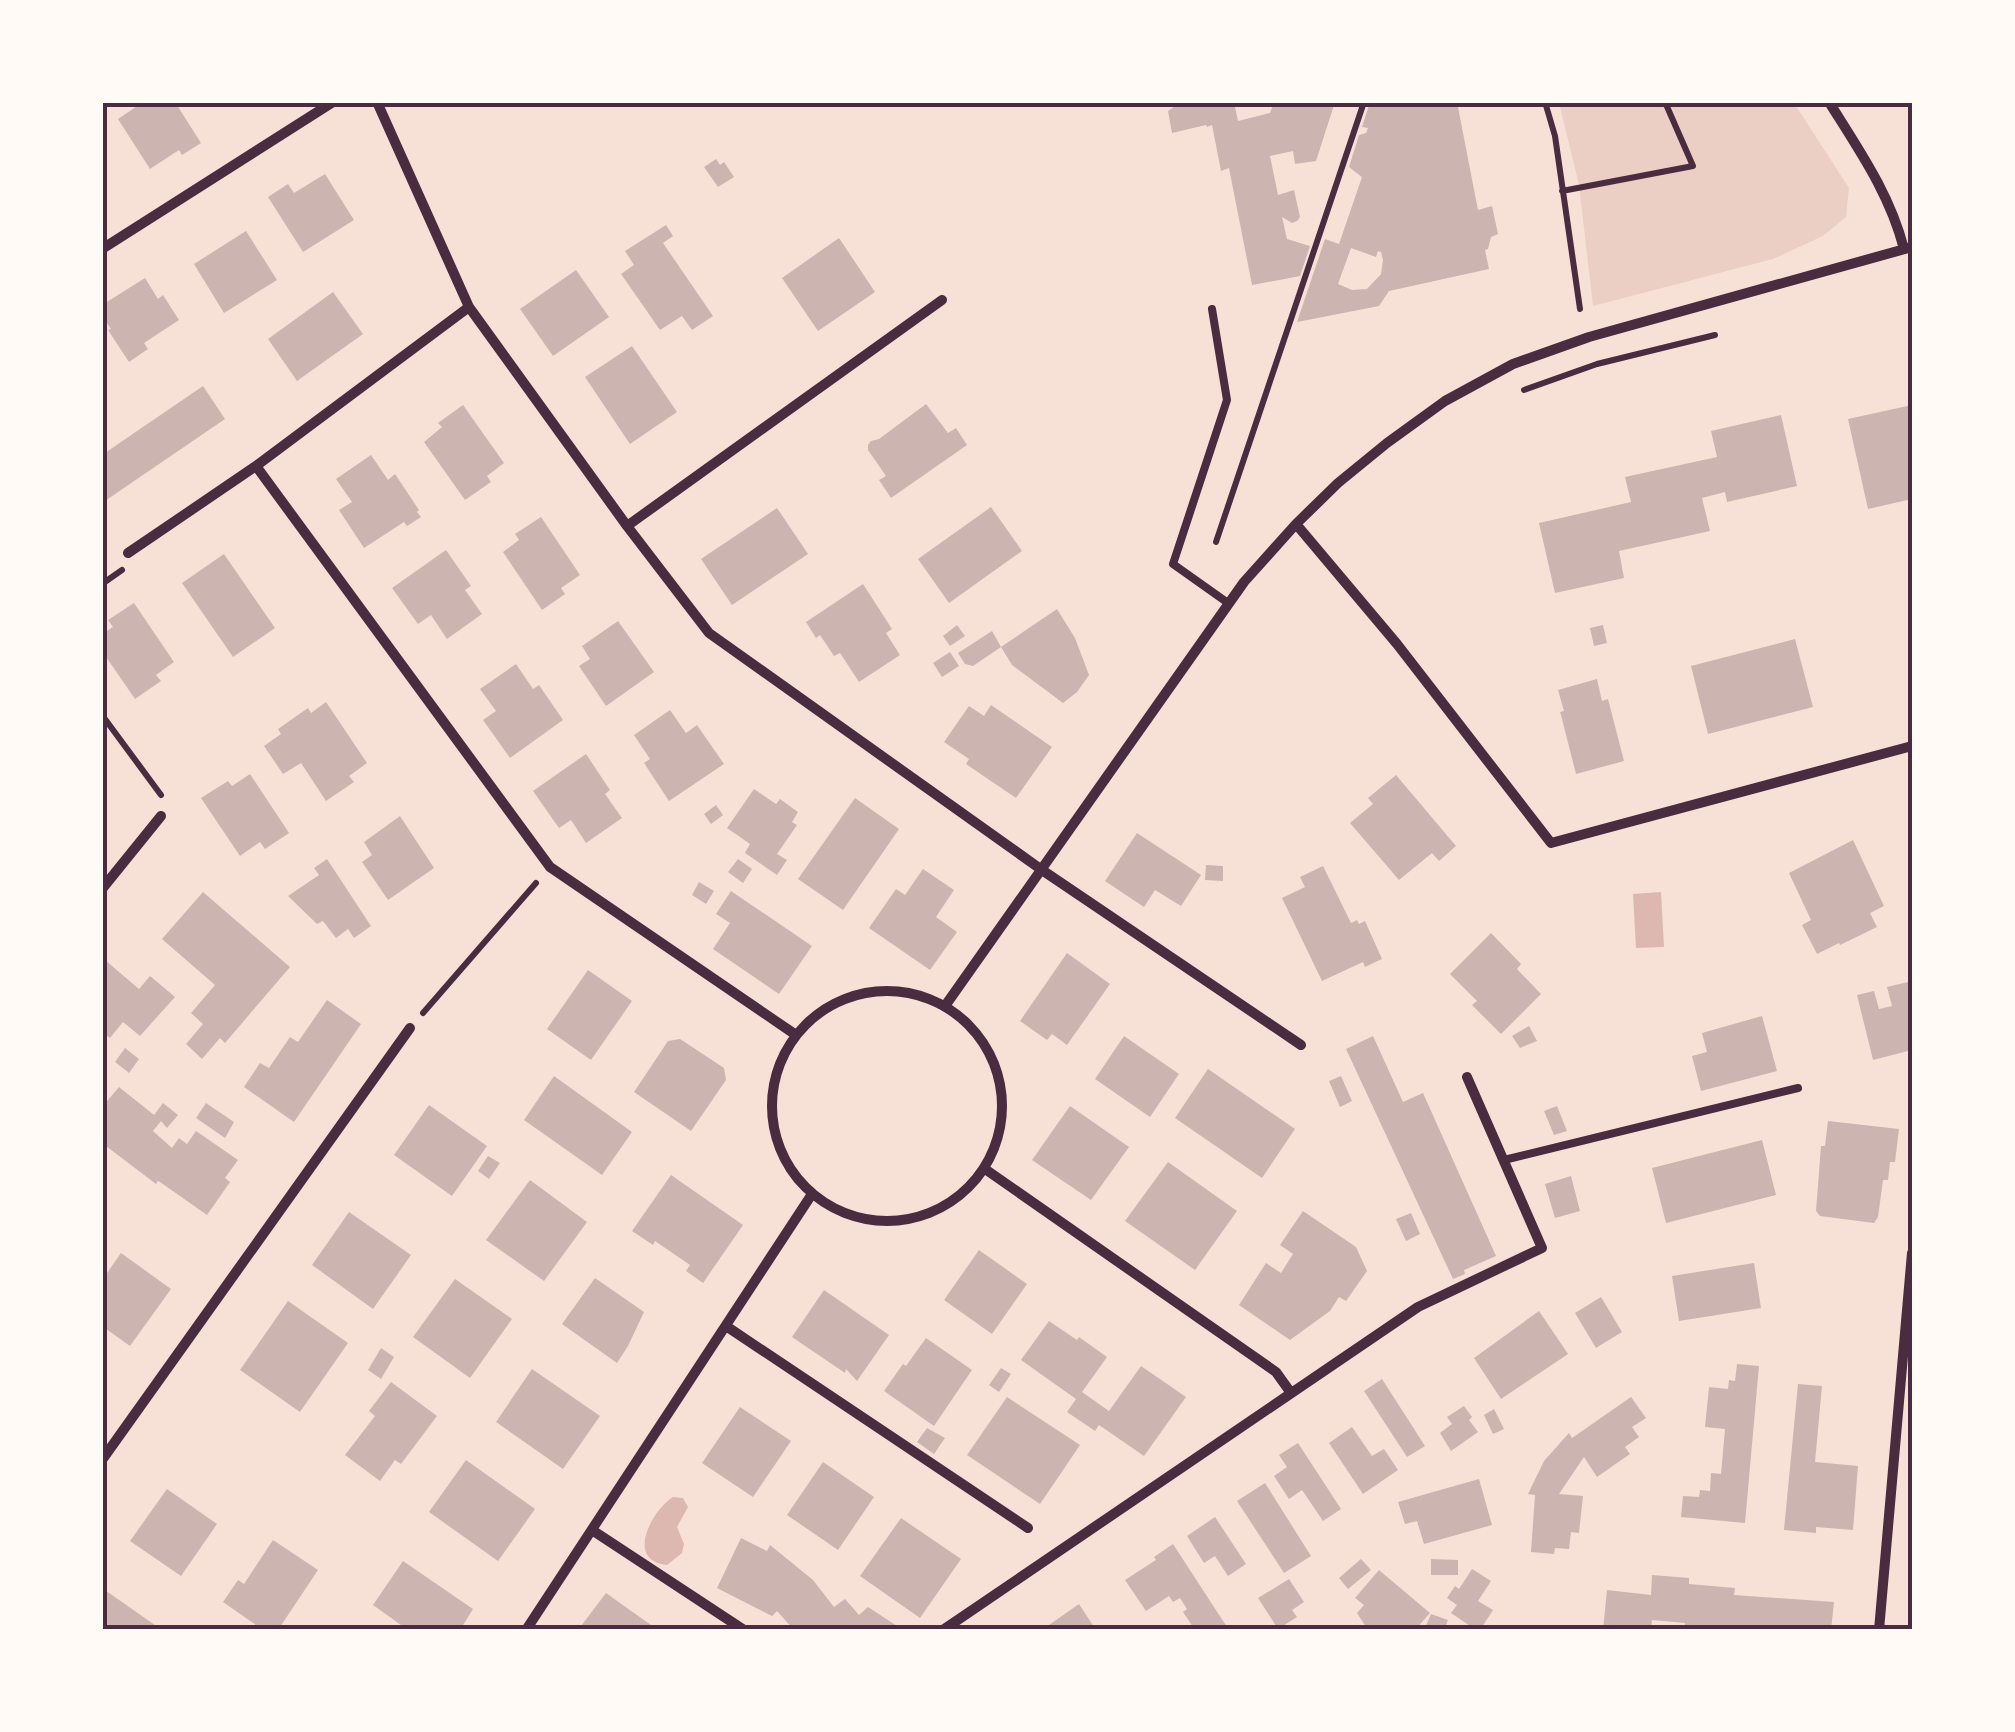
<svg xmlns="http://www.w3.org/2000/svg" width="2015" height="1732" font-family="Montserrat,sans-serif">
<style>
.green{fill:#ebcfc5}
.water{fill:#dcb8b0}
.building{fill:#ccb4b1;fill-rule:evenodd}
.lines{fill:none;stroke-linecap:round;stroke-linejoin:round}
.path{stroke:#4a2c40;stroke-width:6}
.service{stroke:#4a2c40;stroke-width:8}
.minor{stroke:#4a2c40;stroke-width:10}
.neatline{fill:none;stroke:#4a2c40;stroke-width:4}
</style>
<rect width="100%" height="100%" fill="#f7e1d7"/>
<path class="green" d="M1559,103H1794L1849,188L1846,217L1823,236L1773,259L1593,306L1579,185Z"/>
<path class="water" d="M1661,892L1664,947L1636,948L1633,894Z
M673,1497L683,1498L688,1507L677,1527L684,1544L682,1553L667,1565C625,1561 651,1511 673,1497Z"/>
<path class="building" d="M143,102H175L201,143L182,155L179,150L150,169L118,119Z
M1181,102H1234L1238,121L1270,113L1274,102H1335L1316,161L1295,164L1293,151L1270,156L1278,195L1294,190L1300,217L1297,221L1292,223L1282,217L1287,239L1310,246L1300,276L1252,285L1229,168L1221,171L1212,125L1207,127L1206,125L1172,133L1168,111Z
M1370,102H1413L1411,106L1425,102H1457L1478,210L1492,206L1498,234L1491,237L1488,249L1485,250L1489,269L1389,291L1379,306L1297,322L1325,239L1339,244L1362,177L1349,167L1359,135L1366,133L1368,128L1362,127ZM1351,248L1376,257L1378,251L1381,252L1383,260L1381,274L1367,289L1352,290L1338,284Z
M716,159L720,165L724,162L734,177L718,187L704,167Z
M325,174L354,220L303,252L268,197L288,184L294,193Z
M666,225L673,236L663,243L713,316L692,330L682,316L660,330L621,274L634,265L625,251Z
M246,231L277,280L224,313L194,264Z
M839,238L875,292L818,331L782,278Z
M576,270L609,317L553,356L520,309Z
M145,278L158,299L163,295L179,320L144,343L148,349L129,362L108,330L111,329L102,316V305Z
M333,292L363,334L297,381L268,339Z
M632,346L677,412L630,444L585,377Z
M203,386L225,419L102,503V455Z
M926,404L948,433L956,428L967,445L891,498L879,480L886,476L868,450V445L871,441L879,439Z
M463,405L504,463L487,476L491,482L465,500L424,442L442,427L438,423Z
M1912,405V499L1868,509L1848,419Z
M1781,415L1797,486L1727,502L1725,492L1702,498L1710,531L1619,551L1624,578L1555,593L1539,523L1631,502L1625,477L1717,457L1711,431Z
M371,455L388,480L395,474L419,510L417,512L421,517L407,526L404,522L364,548L339,510L352,502L336,479Z
M991,507L1022,551L949,603L918,559Z
M777,508L808,554L732,605L701,559Z
M541,517L580,575L561,588L565,594L542,610L503,552L519,540L515,534Z
M446,550L471,586L465,590L482,614L447,639L431,615L418,624L392,588Z
M224,554L275,628L233,657L182,583Z
M863,584L892,629L886,633L900,655L859,682L840,653L834,656L820,635L816,638L806,622Z
M134,603L174,662L156,675L161,681L135,699L102,651V634L113,627L108,620Z
M1057,609L1075,638L1089,675L1077,692L1063,703L1012,665L1001,647Z
M618,621L654,672L606,706L579,666L590,659L582,646Z
M957,625L965,636L950,646L943,636Z
M1603,625L1607,643L1594,646L1590,628Z
M992,631L1001,647L973,666L965,664L958,653Z
M1795,639L1813,707L1708,734L1691,666Z
M950,652L959,666L942,677L933,663Z
M516,664L533,689L539,685L563,720L510,758L483,720L496,711L480,689Z
M1597,679L1602,701L1608,699L1624,761L1576,774L1561,715L1560,712L1564,711L1558,690Z
M326,702L367,763L349,776L354,782L326,801L301,763L283,774L264,746L281,734L278,729L308,708L311,713Z
M991,705L1052,747L1016,798L966,764L969,759L944,742L969,706L984,716Z
M670,710L686,733L697,725L724,764L669,801L644,763L650,759L634,735Z
M586,754L610,790L605,794L622,818L586,843L571,820L559,828L533,791Z
M250,774L289,833L265,849L260,842L240,856L201,798L228,781L232,786Z
M1396,775L1456,846L1439,861L1432,853L1399,880L1350,823L1373,804L1368,798Z
M754,789L776,804L780,799L798,812L792,822L797,825L777,854L787,860L777,875L745,853L750,844L727,828Z
M855,798L899,829L843,910L798,879Z
M716,805L723,815L711,824L704,814Z
M400,816L434,868L388,900L362,862L372,855L364,842Z
M1137,833L1201,875L1181,906L1155,890L1144,907L1105,881Z
M1853,840L1884,906L1870,913L1877,927L1840,945L1839,943L1817,954L1802,925L1811,920L1789,873Z
M327,859L371,926L354,938L348,929L336,938L323,921L317,924L288,896L319,875L314,868Z
M738,859L752,869L743,883L728,872Z
M1206,865L1223,866V881L1205,880Z
M1323,866L1351,923L1357,920L1359,924L1365,921L1382,959L1365,967L1363,962L1322,981L1282,898L1305,887L1300,877Z
M923,869L954,890L936,917L957,932L930,970L869,928L896,889L905,895Z
M699,882L714,891L706,904L692,895Z
M731,891L812,946L779,994L713,949L730,923L716,914Z
M203,892L290,967L225,1043L220,1038L202,1059L186,1044L203,1024L191,1013L215,985L162,939Z
M1491,933L1521,964L1517,969L1541,994L1501,1034L1472,1005L1477,1001L1450,974Z
M1067,953L1110,984L1067,1045L1052,1034L1047,1040L1020,1021Z
M105,960L139,989L150,976L175,997L140,1036L123,1022L110,1038L102,1032V962Z
M588,970L632,1001L591,1060L547,1029Z
M1912,981V1050L1873,1060L1857,995L1874,991L1879,1009L1892,1006L1887,987Z
M327,1000L361,1024L294,1122L244,1087L260,1063L269,1068L290,1037L298,1042Z
M1762,1016L1777,1071L1701,1091L1692,1056L1707,1052L1702,1033Z
M1529,1026L1537,1041L1520,1048L1512,1036Z
M1124,1036L1179,1074L1150,1117L1095,1079Z
M1373,1036L1403,1102L1423,1093L1496,1256L1464,1270L1465,1274L1453,1279L1346,1049Z
M680,1039L724,1068L726,1080L691,1131L634,1092L668,1041Z
M125,1048L139,1059L129,1073L115,1062Z
M1208,1069L1295,1129L1262,1178L1175,1118Z
M554,1076L632,1132L602,1175L524,1120Z
M1341,1076L1352,1101L1340,1107L1329,1081Z
M119,1087L154,1115L163,1103L178,1115L167,1128L161,1121L153,1131L172,1148L179,1138L187,1144L196,1131L238,1160L225,1178L230,1182L207,1215L160,1182L158,1181L156,1184L102,1143V1107Z
M206,1103L234,1122L225,1138L196,1118Z
M429,1105L487,1146L452,1196L394,1155Z
M1070,1106L1129,1147L1091,1200L1032,1160Z
M1557,1106L1567,1131L1554,1135L1544,1111Z
M1828,1121L1899,1129L1895,1162H1890L1888,1180H1883L1878,1217L1874,1223L1820,1216L1816,1211L1821,1146H1825Z
M1762,1140L1776,1195L1666,1223L1652,1168Z
M488,1156L500,1163L489,1179L478,1171Z
M1168,1162L1237,1211L1195,1270L1125,1221Z
M671,1175L743,1225L703,1283L686,1271L690,1265L655,1241L653,1245L632,1231Z
M1571,1176L1580,1211L1555,1218L1545,1184Z
M530,1180L587,1222L544,1281L486,1240Z
M1303,1211L1356,1247L1367,1271L1346,1301L1339,1297L1330,1311L1290,1340L1239,1305L1266,1263L1281,1273L1293,1254L1280,1245Z
M349,1212L411,1255L373,1309L312,1265Z
M1411,1213L1420,1234L1406,1241L1396,1219Z
M979,1250L1027,1284L992,1334L944,1300Z
M121,1253L171,1289L130,1346L102,1326V1280Z
M1754,1263L1761,1308L1679,1321L1672,1276Z
M595,1278L644,1312L628,1346L617,1363L562,1324Z
M455,1279L512,1319L470,1378L413,1337Z
M824,1290L889,1335L857,1381L846,1369L845,1373L792,1337Z
M1601,1297L1622,1332L1596,1348L1575,1313Z
M288,1301L348,1343L300,1412L240,1370Z
M1539,1311L1568,1354L1501,1399L1474,1358Z
M1049,1321L1077,1340L1079,1337L1107,1357L1082,1392L1109,1411L1141,1366L1186,1397L1144,1456L1099,1425L1095,1431L1067,1412L1076,1399L1021,1360Z
M926,1338L972,1370L934,1426L884,1391L903,1364L906,1366Z
M381,1348L394,1357L381,1379L368,1370Z
M1737,1364L1759,1366L1745,1523L1681,1517L1683,1496L1699,1497L1700,1490L1710,1491L1711,1473L1721,1474L1725,1429L1705,1427L1709,1387L1728,1389L1729,1380L1735,1381Z
M1001,1368L1011,1374L999,1392L989,1385Z
M532,1369L600,1416L563,1469L496,1422Z
M1382,1379L1425,1446L1407,1457L1364,1391Z
M391,1382L437,1416L401,1464L395,1460L380,1481L345,1455L375,1416L369,1411Z
M1798,1384L1822,1386L1815,1462L1858,1466L1853,1530L1816,1527V1533L1784,1530Z
M1007,1397L1080,1445L1040,1504L967,1455Z
M1631,1397L1646,1418L1632,1427L1639,1437L1625,1447L1630,1454L1597,1477L1584,1457L1559,1494L1583,1496L1579,1533L1571,1532L1569,1549L1555,1548L1554,1554L1531,1552L1535,1495L1528,1494L1544,1461L1569,1433L1572,1438Z
M1464,1406L1472,1417L1469,1420L1478,1432L1451,1451L1440,1433L1452,1424L1447,1417Z
M740,1407L791,1441L753,1497L702,1463Z
M1494,1409L1504,1429L1493,1434L1484,1415Z
M1352,1427L1372,1456L1384,1449L1398,1470L1363,1494L1329,1443Z
M927,1428L945,1438L934,1454L917,1442Z
M1298,1443L1341,1509L1323,1521L1302,1490L1289,1499L1274,1476L1287,1467L1279,1455Z
M466,1460L535,1509L498,1561L429,1512Z
M823,1462L874,1497L838,1550L787,1515Z
M1479,1479L1492,1525L1424,1544L1417,1521L1405,1524L1398,1502Z
M1265,1483L1311,1556L1284,1573L1237,1501Z
M167,1489L217,1524L181,1576L130,1541Z
M1215,1517L1246,1564L1228,1576L1215,1556L1204,1563L1187,1536Z
M901,1518L961,1559L920,1618L860,1576Z
M741,1538L767,1551L770,1545L813,1580L834,1607L845,1599L859,1615L868,1607L897,1626L893,1630H794L777,1611L772,1616L717,1588Z
M273,1540L318,1570L278,1630H263L223,1602L238,1580L244,1584Z
M1173,1544L1227,1627L1224,1630H1195L1183,1612L1187,1609L1180,1598L1173,1602L1169,1596L1146,1611L1125,1580L1156,1560L1154,1557Z
M1361,1559L1371,1570L1348,1589L1339,1578Z
M1431,1559L1458,1560V1575H1431Z
M403,1561L473,1609L460,1630H408L373,1605Z
M1472,1569L1491,1581L1478,1601L1493,1610L1480,1630H1476L1451,1613L1457,1605L1447,1598L1455,1586L1459,1589Z
M1379,1570L1430,1613L1415,1630H1368L1357,1613L1364,1605L1355,1598Z
M1652,1575L1689,1578V1584L1735,1588L1734,1595L1834,1602L1831,1630H1684L1685,1623L1652,1620L1651,1630H1603L1607,1590L1651,1595Z
M1289,1579L1304,1602L1292,1610L1297,1617L1278,1629L1258,1598Z
M102,1588L162,1630H102Z
M606,1593L651,1625L648,1630H578Z
M1079,1604L1096,1630H1052L1049,1625Z
M1431,1614L1448,1620L1444,1630L1425,1628Z"/>
<g class="lines">
<path class="path" d="M1545,102L1555,136L1580,309
M1562,191L1693,166L1665,102
M1524,390L1597,364L1715,335
M1216,542L1364,102
M102,584L122,570
M102,715L161,795
M423,1013L536,883"/>
<path class="service" d="M1212,309L1227,400L1173,564L1228,603
M1504,1160L1798,1088"/>
<path class="minor" d="M377,102L469,307L627,526L709,633L1042,870L1301,1045
M1829,102C1859,150 1890,194 1904,249
M102,249L333,102
M256,466L550,867L796,1035
M1296,524L1397,644L1551,843L1912,746
M627,526L942,300
M128,553L256,466L469,307
M102,889L161,816
M772 1106a115 115 0 1 1 230 0a115 115 0 1 1-230 0Z
M945,1006L1244,582L1296,524L1338,483L1387,443L1445,401L1513,364L1589,337L1912,247
M985,1169L1276,1372L1291,1393
M726,1326L1028,1528
M102,1460L410,1028
M592,1530L744,1630
M526,1630L812,1194
M943,1630L1418,1307L1542,1248L1467,1077
M1879,1630L1912,1253"/>
</g>
<rect width="2015" height="1732" fill="none" stroke="#fffaf5" stroke-width="210"/>
<rect x="105" y="105" width="1805" height="1522" class="neatline"/>
</svg>
